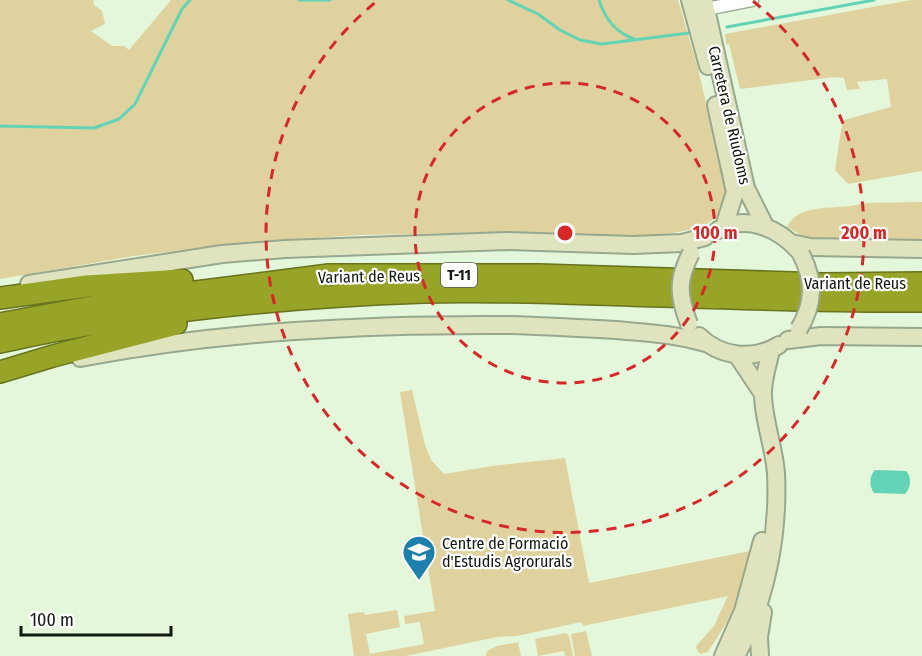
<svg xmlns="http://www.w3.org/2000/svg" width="922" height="656" font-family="'Fira Sans Condensed',sans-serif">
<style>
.green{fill:#dfd29e}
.water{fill:#63d3b6}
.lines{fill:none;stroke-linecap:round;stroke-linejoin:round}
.stream{stroke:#63d3b6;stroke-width:3}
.street-casing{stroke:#97a88e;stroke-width:15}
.secondary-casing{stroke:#97a88e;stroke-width:20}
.highway-casing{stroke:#68731f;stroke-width:24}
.street{stroke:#fff;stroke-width:12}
.secondary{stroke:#e0e4be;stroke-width:16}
.highway{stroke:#97a428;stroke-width:21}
.secondary-bridge-casing{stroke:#97a88e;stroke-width:20;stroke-linecap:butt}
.secondary-bridge{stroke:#e0e4be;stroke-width:16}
.ring{fill:none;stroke:#d62828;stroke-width:3;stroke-dasharray:10 8}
.labels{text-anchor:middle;stroke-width:4.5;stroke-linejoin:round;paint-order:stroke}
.shield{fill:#fff;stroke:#585d56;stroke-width:1.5}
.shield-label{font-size:15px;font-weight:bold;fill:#11180e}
.street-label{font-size:16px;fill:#11180e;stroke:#fff}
.poi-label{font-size:16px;fill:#11180e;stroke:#fff;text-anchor:start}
.centre{fill:#d62828;stroke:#fff;stroke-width:3}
.ring-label{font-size:18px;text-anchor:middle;font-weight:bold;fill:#d62828;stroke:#fff;stroke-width:4.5;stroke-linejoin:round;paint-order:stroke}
</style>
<rect width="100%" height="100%" fill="#e4f7da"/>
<path class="green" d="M0,0H93L94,5L102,11L105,24L91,31L112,46H124L129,50L171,0H678L698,69L727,188V203L719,215L703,227L653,237L527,232L359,235L245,243L134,256L0,279Z
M911,0H922V171L848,184L835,170L841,130L844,120L891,107L887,79L857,82L860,89L847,90L844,78L834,77L740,89L729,44H726L725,34Z
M922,202V239L873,242L810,240L787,227C800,200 840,212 863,203Z
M412,390L425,445L431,460L444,474L492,466L565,458L589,583L750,551L739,598L727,622L708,652L700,654L696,648L697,645L714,626L728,596L583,626L581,622L517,636L497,637L406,656H354L348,614L364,612L365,615L397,610L400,627L366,634L370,654L424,644L420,622L405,624L404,616L435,611L400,392Z
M586,631L592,656H575L571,634Z
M566,633L569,636L573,656H565L564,651L538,656L535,639Z
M518,642L521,656H486L487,651L497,646Z"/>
<path class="water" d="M875,470L906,471C912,477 911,488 905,494L874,493C869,486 869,476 875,470Z"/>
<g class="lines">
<path class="stream" d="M299,0H330
M508,0L538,14L560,30L580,40L602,44L689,33
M599,0C605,19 615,32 634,39
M727,27L874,0
M0,126L94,128L119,119L135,104L182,9L190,0"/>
<defs>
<path id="street" d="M706,9L752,0"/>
<path id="secondary" d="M690,0L708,66
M704,0L746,188L765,226
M716,105L735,192L724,227
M718,230C747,214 778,228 799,251
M791,243L810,247L922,249
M29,284L222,254L285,249L506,241L633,245L682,243L705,237
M699,336C720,357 753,361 779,345
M788,340L821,336L922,337
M737,355L763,394
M80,358C223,331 366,324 511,325C546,326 581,328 616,330C648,333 674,334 706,343
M723,656L743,611L762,541
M736,656C766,602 779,535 776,473C774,447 764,422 763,396C762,381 768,365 771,350
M760,656L759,637L763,612"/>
<path id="highway" d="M0,298L87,286L182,280
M0,324L124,301L329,275H539L823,284L922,283
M0,342C139,311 282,297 424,292C492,290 561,293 629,295C727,298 824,302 922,301
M0,372L53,356L176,324"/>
</defs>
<use href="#street" class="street-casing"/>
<use href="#secondary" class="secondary-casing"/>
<use href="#highway" class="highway-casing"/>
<use href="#street" class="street"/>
<use href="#secondary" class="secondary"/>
<use href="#highway" class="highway"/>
<defs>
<path id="secondary-bridge" d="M689,324C678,295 677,280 691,253
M799,329C814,304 815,281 801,254"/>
</defs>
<use href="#secondary-bridge" class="secondary-bridge-casing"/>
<use href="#secondary-bridge" class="secondary-bridge"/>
</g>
<g class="ring">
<circle cx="565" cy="233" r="150"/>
<path d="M753 1A299 299 0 1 1 377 1"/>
</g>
<defs>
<symbol id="university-pin" viewBox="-11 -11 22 30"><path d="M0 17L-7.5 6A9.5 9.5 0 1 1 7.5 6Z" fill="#1c80ab" stroke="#fff"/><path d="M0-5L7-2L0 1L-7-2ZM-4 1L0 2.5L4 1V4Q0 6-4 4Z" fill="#fff"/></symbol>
</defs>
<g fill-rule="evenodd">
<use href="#university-pin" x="400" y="533" width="38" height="52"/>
</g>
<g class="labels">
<rect class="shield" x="441" y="263" width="36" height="24" rx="4.5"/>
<g class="shield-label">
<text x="459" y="280">T-11</text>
</g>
<g class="street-label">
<text transform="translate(730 115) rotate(77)" y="6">Carretera de Riudoms</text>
<text transform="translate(369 276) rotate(-1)" y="6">Variant de Reus</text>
<text x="855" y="289">Variant de Reus</text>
</g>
<g class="poi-label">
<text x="442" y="549">Centre de Formació<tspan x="442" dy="18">d'Estudis Agrorurals</tspan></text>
</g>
</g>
<circle cx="565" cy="233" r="9" class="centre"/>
<g class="ring-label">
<text x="715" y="239">100 m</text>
<text x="864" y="239">200 m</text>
</g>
<path d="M21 626v9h150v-9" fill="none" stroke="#11180e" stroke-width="3"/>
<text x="30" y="626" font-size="18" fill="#11180e" stroke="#ffffff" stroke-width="4.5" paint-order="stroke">100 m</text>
</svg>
